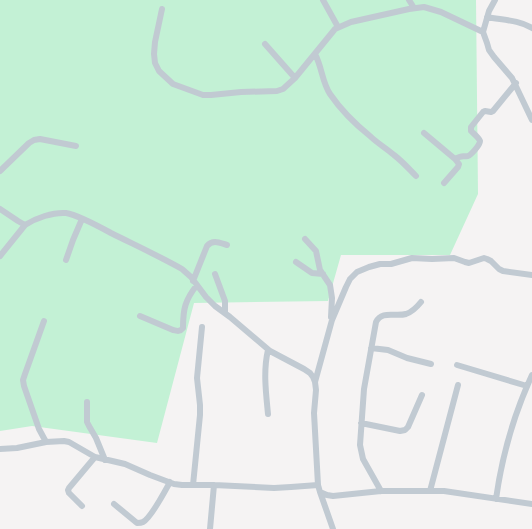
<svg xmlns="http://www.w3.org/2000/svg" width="532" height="529" font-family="'DM Sans',sans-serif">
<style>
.green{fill:#c3f1d5}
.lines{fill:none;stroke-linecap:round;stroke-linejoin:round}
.minor{stroke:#c1cad2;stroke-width:6}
</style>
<rect width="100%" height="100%" fill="#f5f3f3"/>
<path class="green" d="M0,0H476L478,194L450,255H341L328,301L194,303L157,443L32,426L0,431Z"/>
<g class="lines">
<path class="minor" d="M323,0L338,27
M409,0L414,8
M495,0L489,11L483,32L487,43L489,50L494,57L512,78L532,120
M162,9L155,42L154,54L155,63L159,71L173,84L203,95H211L241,92L277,91L283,89L295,78L335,29L351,22L409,9L424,7L441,12L483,32
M487,17C502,20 519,20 532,28
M265,44L295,78
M315,54C322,67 322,82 330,94C341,110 355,124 370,136C377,143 386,148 394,155C402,161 409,169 416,176
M424,133L455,159L459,164L458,167L444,183
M455,159C463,155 461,157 468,156C471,155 480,145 480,141C479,138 474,134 471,131V127L483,112L485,111L491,112L493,111L516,83
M0,171L29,143L34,140L40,139L76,146
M0,209L18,221L25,225
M305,239L316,251L320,270L330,285L332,298L331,317
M0,256L25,225C36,218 53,212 66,213C78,215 100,227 111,233C135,245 159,256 182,269L191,277L206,297L215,306L230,317L270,351L304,369L310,373L313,377L315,382L316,390L314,413L318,485L320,492L327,495L333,496L381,491H444L532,504
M66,260L73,240L82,219
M296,262L312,273L323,274
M215,274L225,301V313
M193,281L207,246C213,239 220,243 227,245
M140,316L173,330C177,331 180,332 183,328C183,309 185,300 197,285
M44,321L25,374L23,380L24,386L39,429L46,442
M371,348L388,350L407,358L431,364
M457,365L527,386
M315,382L332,320L346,287L350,279L357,272L369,267L380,264H391L412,258L432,259L454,258L465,262L469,263L484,258L487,259L491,261L499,269L503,271L532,275
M87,402V422L89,426L96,438L105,460
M268,414C266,393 263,371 268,350
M361,423L400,431L405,430L408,427L422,395
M0,449L17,448L46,442L64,441L69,442L95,457L125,464L150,475L174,484L182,485H214L274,488L291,487L318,485
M193,485L200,415V405L197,378L202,327
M381,491L363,459L360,445L364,389L376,322C382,310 395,317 406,314C412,312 417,307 421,302
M430,491L458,385
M320,492L333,529
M496,499C502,456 514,414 532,375
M114,504L137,523C139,523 141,523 143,522C151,518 165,491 170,482
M82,506L69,493L68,490L69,488L95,457
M210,529L214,485"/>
</g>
</svg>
